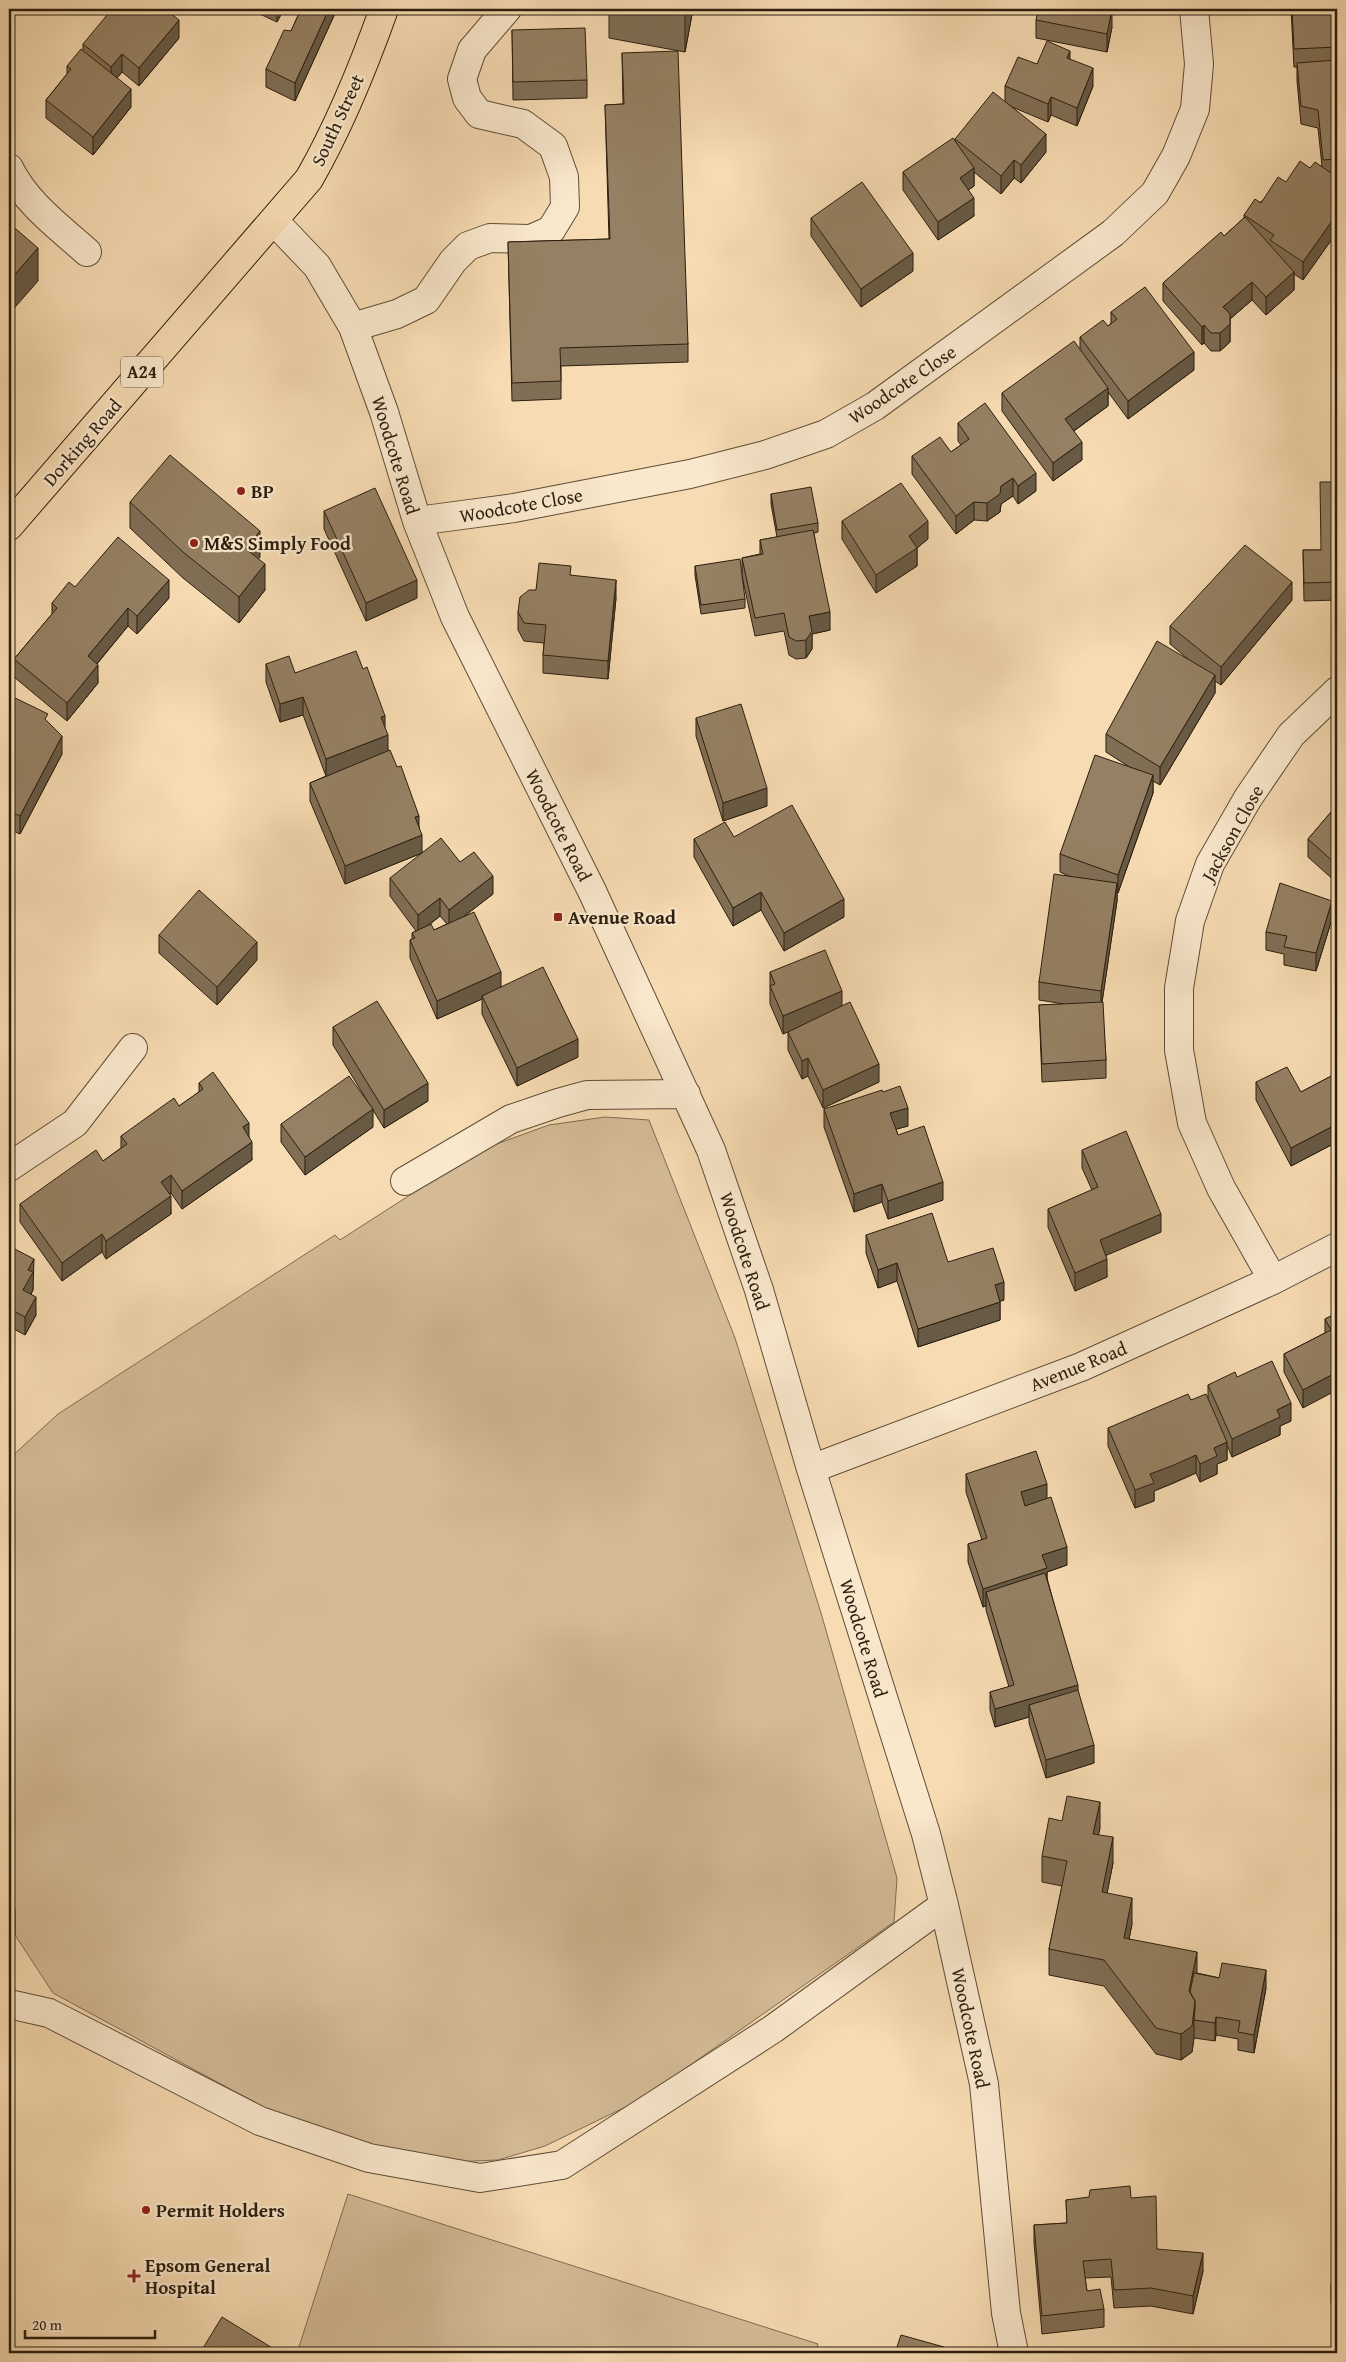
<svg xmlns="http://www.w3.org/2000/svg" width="1346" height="2362" font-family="'Gentium Book Plus',serif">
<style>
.green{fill:#d4bb96;stroke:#806c52}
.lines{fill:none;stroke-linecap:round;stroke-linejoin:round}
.minor-casing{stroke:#5e4d37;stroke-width:30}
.highway-casing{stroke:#2b1e0e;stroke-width:30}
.minor{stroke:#fae8cd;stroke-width:28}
.highway{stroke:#f7dbb2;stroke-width:28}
.wall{fill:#806e55;stroke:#2b1e0e;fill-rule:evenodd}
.shaded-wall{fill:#685a45;stroke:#2b1e0e}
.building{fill:#958063;stroke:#2b1e0e}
.poi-dot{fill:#8f2418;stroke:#fae8cd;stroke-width:2}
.labels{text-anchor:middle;stroke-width:4.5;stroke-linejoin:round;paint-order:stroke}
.shield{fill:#fae8cd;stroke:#695b47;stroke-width:1}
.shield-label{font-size:18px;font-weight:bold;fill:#2b1e0e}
.street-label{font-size:19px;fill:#2b1e0e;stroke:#fae8cd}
.poi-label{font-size:19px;font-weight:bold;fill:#2b1e0e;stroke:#fae8cd;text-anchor:start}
</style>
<rect width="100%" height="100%" fill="#f7dbb2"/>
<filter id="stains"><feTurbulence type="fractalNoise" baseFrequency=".004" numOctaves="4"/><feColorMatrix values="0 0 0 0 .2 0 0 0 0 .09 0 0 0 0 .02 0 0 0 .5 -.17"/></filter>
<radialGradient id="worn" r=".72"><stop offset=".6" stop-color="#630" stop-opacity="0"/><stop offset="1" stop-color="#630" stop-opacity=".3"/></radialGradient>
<path class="green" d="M605,1117L649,1120L735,1338L821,1613L897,1878L894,1922L642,2099L545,2146L498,2160L449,2162L368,2144L265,2108L53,1993L15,1935L9,1937V1459L58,1414L335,1235L340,1240L480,1150L549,1125Z
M348,2194L818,2344L815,2353H297Z"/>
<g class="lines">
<defs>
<path id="minor" d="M9,168C25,202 59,227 87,252
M274,221L317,266L353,327L384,412L417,521L455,617L592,891L711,1150L759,1290L811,1469L926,1834L944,1905L984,2084L1006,2313L1014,2353
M353,327L397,314L426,300L453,261L468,246L490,238L531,239L551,230L565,207L564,177L553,146L523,124L479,114L467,98L462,79L472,50L507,9
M417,521L514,508L690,474L765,455L826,434L875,406L1113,233L1155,193L1176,156L1195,109L1199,64L1194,9
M9,1167L75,1123L133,1048
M405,1181L511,1119L558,1103L587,1095L686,1094
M1273,1280L1221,1188L1192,1123L1179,1050V988L1190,921L1210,864L1248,798L1291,735L1337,691
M811,1469L1081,1367L1273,1280L1337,1247
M9,2004L49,2013L260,2121L369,2158L480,2178L562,2165L773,2029L944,1905"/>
<path id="highway" d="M9,526L309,179C340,125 363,68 384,9"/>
</defs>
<use href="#minor" class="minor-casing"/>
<use href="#highway" class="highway-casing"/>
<use href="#minor" class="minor"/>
<use href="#highway" class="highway"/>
</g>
<path class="wall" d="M249,9H284L277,22Z
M301,9H337L295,101L266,87V69L291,31Z
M609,9H693L685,52L609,38Z
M1291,9H1337V242L1332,239L1303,280L1294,274V290L1266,315L1252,300L1230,319V342L1220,351H1211L1204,343L1202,345L1163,301V283L1224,236L1244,218V215L1286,182L1310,168L1322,166L1318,128L1301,124L1297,81V67H1294Z
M1036,20L1112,27L1107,52L1036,38Z
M512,30L587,80V98L513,100Z
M179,38L139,86L122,72L117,78L131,107L93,155L46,118V100L67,74V66L83,50V44Z
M622,53L688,344V362L561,366V399L512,401L508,242L609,239L605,105L623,104Z
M1070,59L1093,86L1077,126L1051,115L1048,122L1012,107L1046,152L1021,183L1014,178L1001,194L974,172V186L968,190L974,216L938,240L903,190V172L955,140V139L1005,102V86L1037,64Z
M811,218L913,271L861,307L811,236Z
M1111,312L1194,370L1128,419L1108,392V406L1074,431L1082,460L1053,481L1002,411V393L1080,349V337L1108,326L1111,323Z
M958,423L1036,491L1018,504L1013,496L1001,504L1000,512L987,521L974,520L956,534L912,474V456L951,452L961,445L958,441Z
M1337,482V600L1304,601L1303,550H1321Z
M771,494L818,523V532L814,533L830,630L812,634V649L806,658L796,659L789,655L784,631L755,636L742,576V558L760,554V540L777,537L771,504Z
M130,502L260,557L258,559L265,590L239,623L183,578L130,528Z
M324,511L417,598L366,621L324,529Z
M842,521L928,539L917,548V566L876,593L842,539Z
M695,566L745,599V608L701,614L695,575Z
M571,575L616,598L608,679L543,673V655L544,643L524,641L518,630V612L536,590Z
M75,587L169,598L137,634L128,626L97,664L98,683L67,721L14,677V659L52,614V603Z
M1292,600L1221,685L1215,681V693L1160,785L1153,781V793L1118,893H1117V901L1102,1002L1106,1060V1078L1042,1082L1039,1005L1064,1004L1039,1000V982L1069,876L1060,872V854L1131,768L1106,752V734L1188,659L1170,644V626Z
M266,664L295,673L385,728L388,751L419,827L422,853L345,884L310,801V783L326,776L303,715L280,722L266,682Z
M9,695L48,722L62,754L20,834L9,829Z
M696,718L767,806L723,821L696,736Z
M1337,805V883L1308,857V839Z
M734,837L844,917L784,951L761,910L733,926L694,857V839Z
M460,862L493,894L463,917L501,987L578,1057L517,1086L482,1014V999L437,1019L410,958V940L412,939V933L416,931L390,896V878ZM440,916L447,924L434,930L429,925Z
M1332,919L1316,971L1284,965V954L1266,950V932Z
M159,935L257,960L217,1005L159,953Z
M770,972L842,1006L879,1082L823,1108L808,1076L802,1079L788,1050V1032L791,1030L783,1034L770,1004Z
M333,1027L428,1101L384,1128L333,1045Z
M1337,1073V1142L1291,1166L1256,1100V1082L1301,1092Z
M199,1083L249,1137L252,1160L182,1209L171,1193L170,1194L171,1214L106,1259L102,1252L62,1281L20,1222V1204L103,1161L121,1148V1136L179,1106L199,1092Z
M883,1092L908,1126L896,1129L898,1135L943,1200L888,1219L882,1202L854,1212L824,1127V1109Z
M281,1124L373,1127L305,1175L281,1142Z
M1082,1150L1161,1232L1106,1255L1107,1277L1075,1291L1048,1227V1209L1092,1190L1082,1168Z
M866,1235L948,1262L1004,1300L1000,1301V1320L918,1347L897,1281L878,1288L866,1253Z
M9,1246L34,1277L33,1278V1290L31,1294L36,1315L25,1335L12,1328Z
M1337,1313L1303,1408L1284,1372V1354L1325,1333V1319Z
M1237,1377L1291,1421L1280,1426V1435L1232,1457L1227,1445V1460L1217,1464V1474L1200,1482L1196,1473L1174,1483L1154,1491V1501L1135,1508L1108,1446V1428L1191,1400L1208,1398V1385Z
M966,1474L1047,1499L1067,1565L1047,1572V1578L1078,1692L1094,1763L1046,1778L1029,1723V1717L995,1727L990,1710V1692L1009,1687L986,1610V1606L983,1607L968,1562V1544L982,1540L966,1492Z
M1100,1828L1098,1835L1113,1863L1107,1893L1132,1924L1129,1939L1197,1973L1266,1988L1254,2053L1238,2050V2039L1216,2035L1215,2041L1194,2038L1192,2052L1181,2060L1156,2054L1104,1986L1049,1975V1949L1062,1886L1042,1882V1856Z
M1131,2198L1157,2249L1203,2271L1193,2314L1151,2306L1114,2308L1111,2277L1085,2278L1087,2291L1104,2309V2327L1042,2334L1034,2243V2225L1067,2223L1066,2200Z
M1337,2200V2225H1335V2207Z
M1337,2261V2304L1331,2303V2285Z"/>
<path class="shaded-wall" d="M277,9H284L277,22Z
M329,9H337L295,101V83Z
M685,9H693L685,52Z
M1112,9V27L1107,52V34Z
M179,20V38L139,86V68Z
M1070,51V69L1067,58Z
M122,54V72L111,85V67Z
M1093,68V86L1077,126V108Z
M131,89V107L93,155V137Z
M1051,97V115L1048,122V104Z
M1046,134V152L1021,183V165Z
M1014,160V178L1001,194V176Z
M974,168V186L960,196V178Z
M974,198V216L938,240V222Z
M1332,221V239L1303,280V262Z
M38,248V281L9,314V281Z
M913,253V271L861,307V289Z
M1294,272V290L1266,315V297Z
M1252,282V300L1230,319V342L1220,351V333L1223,307Z
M1204,325V343L1202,345V327Z
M1194,352V370L1128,419V401Z
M1108,388V406L1065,437V419Z
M1082,442V460L1053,481V463Z
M1036,473V491L1018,504V486Z
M1013,478V496L1001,504L1000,512L987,521V503L1001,486Z
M974,502V520L956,534V516Z
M928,521V539L917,548V566L876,593V575L909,536Z
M260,531V557L246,575V549Z
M265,564V590L239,623V597Z
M169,580V598L137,634V616Z
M417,580V598L366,621V603Z
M616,580V598L608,679V661Z
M1292,582V600L1221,685V667Z
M128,608V626L88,674V656Z
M830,612V630L812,634V649L806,658V640L809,616Z
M98,665V683L67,721V703Z
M1215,675V693L1160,785V767Z
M303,697V715L280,722V704Z
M385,716V734L381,717Z
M388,735V753L326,777V759Z
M62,736V754L20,834V816Z
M1153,775V793L1118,893V875Z
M767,788V806L723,821V803Z
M419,816V834L415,817Z
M422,835V853L345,884V866Z
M493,876V894L449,928V910Z
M1117,883V901L1101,1009V991Z
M761,892V910L733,926V908Z
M440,898V916L418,933V915Z
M844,899V917L784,951V933Z
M1332,901V919L1316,971V953Z
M257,942V960L217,1005V987Z
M501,972V990L482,996V999L437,1019V1001Z
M842,991V1009L783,1034V1016Z
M578,1039V1057L517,1086V1068Z
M808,1058V1076L802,1079V1061Z
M879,1064V1082L823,1108V1090Z
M428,1083V1101L384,1128V1110Z
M908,1108V1126L890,1131V1113Z
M373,1109V1127L305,1175V1157Z
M249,1123V1141L243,1127Z
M1337,1124V1142L1291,1166V1148Z
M252,1142V1160L182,1209V1191Z
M171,1175V1193L161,1200V1182Z
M943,1182V1200L888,1219V1201Z
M882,1184V1202L854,1212V1194Z
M171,1196V1214L106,1259V1241Z
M1161,1214V1232L1100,1258V1240Z
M102,1234V1252L62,1281V1263Z
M34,1259L33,1290L23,1308V1290L28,1270Z
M1107,1259V1277L1075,1291V1273Z
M897,1263V1281L878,1288V1270Z
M1004,1282V1300L995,1303V1285Z
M36,1297V1315L25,1335V1317Z
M1000,1302V1320L918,1347V1329Z
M12,1310V1328L9,1335V1317Z
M1337,1372V1390L1303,1408V1390Z
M1291,1403V1421L1280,1426V1435L1232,1457V1439L1277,1410Z
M1227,1442V1460L1217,1464V1474L1200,1482V1464L1214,1448Z
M1196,1455V1473L1154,1491V1501L1135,1508V1490L1150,1474Z
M1047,1484V1502L1021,1510V1492Z
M1067,1547V1565L1047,1572V1586L986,1592V1606L983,1607V1589L1042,1555Z
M1078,1685V1703L1029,1705V1717L995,1727V1709Z
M1094,1745V1763L1046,1778V1760Z
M1100,1802V1828L1093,1860V1834Z
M1113,1837V1863L1102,1918V1892Z
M1132,1898V1924L1124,1964V1938Z
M15,1909V1935L9,1937V1911Z
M1197,1952V1978L1192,2003L1189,1991Z
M1266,1970V1988L1254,2053V2035Z
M1195,2001V2020H1194V2038L1192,2052L1181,2060V2034Z
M1216,2017V2035L1215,2041V2023Z
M1203,2253V2271L1193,2314V2296Z"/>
<path class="building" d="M112,9H165L179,20L139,68L122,54L111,67L83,44Z
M301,9H329L295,83L266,69L284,30L291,31Z
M1038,9H1112L1107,34L1036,20Z
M1292,9H1337V47L1294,49Z
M585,28L587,80L513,82L512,30Z
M1047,41L1070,51L1067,58L1093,68L1077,108L1051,97L1048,104L1005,86L1018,57L1037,64Z
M81,49L131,89L93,137L46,100L71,69L67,66Z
M678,51L688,344L560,348L561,381L512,383L508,242L610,239L605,105L624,104L622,53Z
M1337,60V159L1323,160L1318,110L1301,106L1297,63Z
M993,92L1046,134L1021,165L1014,160L1001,176L955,139Z
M953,138L974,168L960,178L974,198L938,222L903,172Z
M1300,161L1310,168L1315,162L1337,177V224L1332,221L1303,262L1270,240L1274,235L1244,215L1255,199L1261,203L1278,177L1286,182Z
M862,182L913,253L861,289L811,218Z
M1245,217L1294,272L1266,297L1252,282L1223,307L1230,314V324L1220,333H1211L1204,325L1202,327L1163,283L1221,232L1224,236Z
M9,223L38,248L9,281Z
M1145,287L1194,352L1128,401L1080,337L1103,320L1108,326L1117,319L1111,312Z
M1074,341L1108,388L1065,419L1082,442L1053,463L1002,393Z
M985,403L1036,473L1018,486L1013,478L1001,486L1000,494L987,503L974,502L956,516L912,456L940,437L951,452L969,439L958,423Z
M170,455L260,531L246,549L265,564L239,597L183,552L130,502Z
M1320,482H1337V582L1304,583L1303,550H1321Z
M901,483L928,521L909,536L917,548L876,575L842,521Z
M811,487L818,523L777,530L771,494Z
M375,488L417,580L366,603L324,511Z
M813,530L830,612L809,616L812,631L806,640L796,641L789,637L784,613L755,618L742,558L763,554L760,540Z
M118,537L169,580L137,616L128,608L88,656L98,665L67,703L14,659L57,608L52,603L69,582L75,587Z
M1245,545L1292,582L1221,667L1170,626Z
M740,559L745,599L701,605L695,566Z
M539,563L571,566L570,575L616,580L608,661L543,655L546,625L524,623L518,612L520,597L529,590H536Z
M1157,641L1215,675L1160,767L1106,734Z
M356,651L363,669L367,667L385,716L381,717L388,735L326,759L303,697L280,704L266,664L289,656L295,673Z
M9,695L48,714L45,719L62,736L20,816L9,811Z
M741,704L767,788L723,803L696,718Z
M390,750L397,767L401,766L419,816L415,817L422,835L345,866L310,783Z
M1095,755L1153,775L1118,875L1060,854Z
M792,805L844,899L784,933L761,892L733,908L694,839L725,822L734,837Z
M1337,805V865L1308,839Z
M441,838L460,862L474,852L493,876L449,910L440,898L418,915L390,878Z
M1054,874L1117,883L1101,991L1039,982Z
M1280,883L1332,901L1316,953L1284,947L1287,936L1266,932Z
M199,890L257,942L217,987L159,935Z
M474,912L501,972L437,1001L410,940L415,938L412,933L431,924L434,930Z
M825,950L842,991L783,1016L770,986L775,984L770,972Z
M543,967L578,1039L517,1068L482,996Z
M377,1001L428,1083L384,1110L333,1027Z
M850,1002L879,1064L823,1090L808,1058L802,1061L788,1032Z
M1103,1002L1106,1060L1042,1064L1039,1005Z
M1287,1067L1301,1092L1337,1073V1124L1291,1148L1256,1082Z
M213,1072L249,1123L243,1127L252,1142L182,1191L171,1175L161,1182L171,1196L106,1241L102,1234L62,1263L20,1204L96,1150L103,1161L127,1144L121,1136L174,1098L179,1106L203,1089L199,1083Z
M349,1076L373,1109L305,1157L281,1124Z
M900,1086L908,1108L890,1113L898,1135L924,1126L943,1182L888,1201L882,1184L854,1194L824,1109L882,1090L883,1092Z
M1126,1131L1161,1214L1100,1240L1107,1259L1075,1273L1048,1209L1098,1187L1082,1150Z
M932,1213L948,1262L993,1248L1004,1282L995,1285L1000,1302L918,1329L897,1263L878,1270L866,1235Z
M9,1246L34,1259L28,1270L33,1272L23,1290L36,1297L25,1317L12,1310L9,1317Z
M1337,1313V1372L1303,1390L1284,1354L1331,1330L1325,1319Z
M1272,1361L1291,1403L1277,1410L1280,1417L1232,1439L1208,1385L1235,1372L1237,1377Z
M1188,1394L1191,1400L1206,1394L1227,1442L1214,1448L1217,1456L1200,1464L1196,1455L1174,1465L1150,1474L1154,1483L1135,1490L1108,1428Z
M1036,1451L1047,1484L1021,1492L1025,1506L1051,1497L1067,1547L1042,1555L1047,1568L983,1589L968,1544L987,1538L966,1474Z
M1045,1573L1078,1685L995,1709L990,1692L1014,1685L986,1592Z
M1078,1690L1094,1745L1046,1760L1029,1705Z
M1067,1796L1100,1802L1093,1834L1113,1837L1102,1892L1132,1898L1124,1938L1197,1952L1189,1991L1195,2001L1192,2026L1181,2034L1156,2028L1104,1960L1049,1949L1067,1861L1042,1856L1049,1818L1062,1821Z
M9,1892L15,1909L9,1911Z
M1222,1963L1266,1970L1254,2035L1238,2032L1240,2021L1216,2017L1215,2023L1194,2020L1195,2009V2001L1190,1992L1194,1973L1219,1978Z
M1130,2186L1131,2198L1156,2196L1157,2249L1203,2253L1193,2296L1151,2288L1114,2290L1111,2259L1083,2261L1087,2291L1100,2289L1104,2309L1042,2316L1034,2225L1067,2223L1066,2200L1089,2197L1090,2190Z
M1337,2261V2286L1331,2285Z
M222,2317L274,2349L271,2353H200Z
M901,2335L944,2347L942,2353H895Z"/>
<g class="poi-dot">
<circle cx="241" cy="491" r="5"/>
<circle cx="194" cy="543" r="5"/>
<rect x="553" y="912" width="10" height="10" rx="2.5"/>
<circle cx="146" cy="2210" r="5"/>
<path d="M131.5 2268.5h5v5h5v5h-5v5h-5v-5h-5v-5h5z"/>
</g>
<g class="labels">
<rect class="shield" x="121" y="356.5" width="42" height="31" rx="4"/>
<g class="shield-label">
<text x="142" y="378">A24</text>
</g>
<g class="street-label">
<text transform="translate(337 120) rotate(-65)" y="7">South Street</text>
<text transform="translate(902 384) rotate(-34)" y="7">Woodcote Close</text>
<text transform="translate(82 442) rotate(-49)" y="7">Dorking Road</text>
<text transform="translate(396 455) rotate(73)" y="7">Woodcote Road</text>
<text transform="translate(521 505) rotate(-10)" y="7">Woodcote Close</text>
<text transform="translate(559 825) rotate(63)" y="7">Woodcote Road</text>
<text transform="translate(1232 833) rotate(-61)" y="7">Jackson Close</text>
<text transform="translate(745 1251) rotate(72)" y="7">Woodcote Road</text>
<text transform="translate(1078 1366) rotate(-22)" y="7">Avenue Road</text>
<text transform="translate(864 1638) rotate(73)" y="7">Woodcote Road</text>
<text transform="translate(971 2028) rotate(78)" y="7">Woodcote Road</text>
</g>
<g class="poi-label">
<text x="251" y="498">BP</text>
<text x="204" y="550">M&amp;S Simply Food</text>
<text x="568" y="924">Avenue Road</text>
<text x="156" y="2217">Permit Holders</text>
<text x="145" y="2272">Epsom General<tspan x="145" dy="22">Hospital</tspan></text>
</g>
</g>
<rect width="1346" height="2362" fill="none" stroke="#f7dbb2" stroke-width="30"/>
<rect x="10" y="10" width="1326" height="2342" fill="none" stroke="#2b1e0e" stroke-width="2.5"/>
<rect x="15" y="15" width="1316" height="2332" fill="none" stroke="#2b1e0e"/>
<path d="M25 2330v8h130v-8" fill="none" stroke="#2b1e0e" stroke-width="2.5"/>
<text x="32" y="2330" font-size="15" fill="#2b1e0e" stroke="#fae8cd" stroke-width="4" paint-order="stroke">20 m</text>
<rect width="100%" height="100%" filter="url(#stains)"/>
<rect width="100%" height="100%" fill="url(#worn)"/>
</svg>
